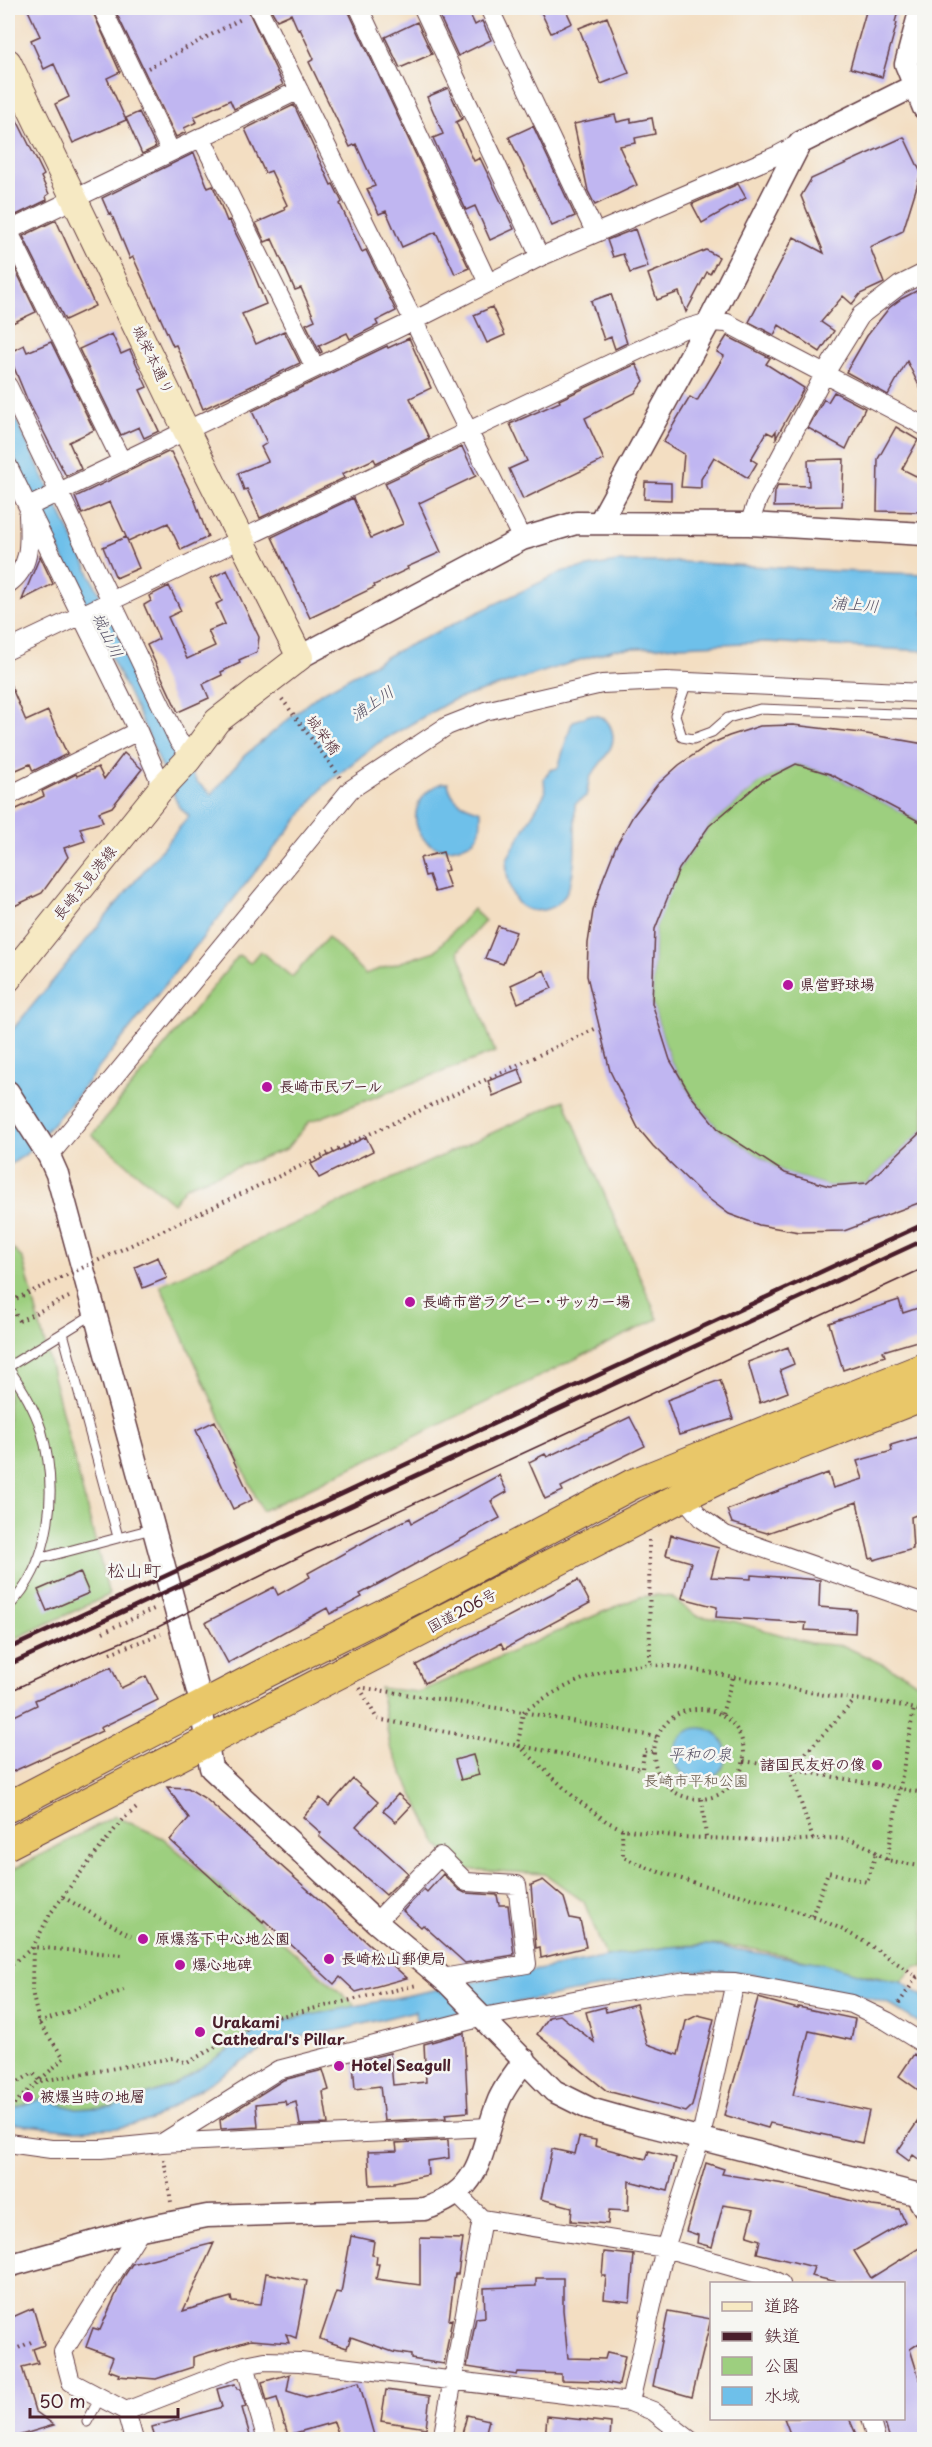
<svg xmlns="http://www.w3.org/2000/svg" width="932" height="2447" font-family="'Playpen Sans','Klee One',sans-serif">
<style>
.green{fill:#9dcf7f;stroke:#747755;stroke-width:1.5}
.water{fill:#6ec0ea;stroke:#5c708a;stroke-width:1.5}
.building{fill:#c0b6f1}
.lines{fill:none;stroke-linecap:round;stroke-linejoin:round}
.service-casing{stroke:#633c42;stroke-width:11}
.minor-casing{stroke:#633c42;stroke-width:20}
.tertiary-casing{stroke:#633c42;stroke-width:25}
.secondary-casing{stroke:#633c42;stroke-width:28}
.trunk-casing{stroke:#633c42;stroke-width:32}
.path{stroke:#633c42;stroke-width:4;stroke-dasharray:1.5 4.5;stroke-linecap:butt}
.service{stroke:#fff;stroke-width:9}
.minor{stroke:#fff;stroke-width:18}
.tertiary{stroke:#fff;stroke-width:22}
.secondary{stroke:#f6e9c3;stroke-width:26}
.trunk{stroke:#e9c769;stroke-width:30}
.tram{stroke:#4a1f2b;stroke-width:1.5}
.rail{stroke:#4a1f2b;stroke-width:4.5}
.path-bridge{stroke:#633c42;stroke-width:4;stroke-dasharray:1.5 4.5;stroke-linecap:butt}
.poi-dot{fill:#b5179e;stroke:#f6f6f2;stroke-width:2}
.labels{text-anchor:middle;stroke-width:5;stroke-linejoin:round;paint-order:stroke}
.street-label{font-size:15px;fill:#4a1f2b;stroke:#f6f6f2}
.poi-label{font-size:15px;font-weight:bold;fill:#4a1f2b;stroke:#f6f6f2;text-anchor:start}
.park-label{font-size:15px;fill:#635444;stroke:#f6f6f2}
.water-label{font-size:16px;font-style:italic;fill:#554f64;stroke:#f6f6f2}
.quarter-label{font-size:18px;fill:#4a1f2b;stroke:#f6f6f2}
</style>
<rect width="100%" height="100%" fill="#f6f6f2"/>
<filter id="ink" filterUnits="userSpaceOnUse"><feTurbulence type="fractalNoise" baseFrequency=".0167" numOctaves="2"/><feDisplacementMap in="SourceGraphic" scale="12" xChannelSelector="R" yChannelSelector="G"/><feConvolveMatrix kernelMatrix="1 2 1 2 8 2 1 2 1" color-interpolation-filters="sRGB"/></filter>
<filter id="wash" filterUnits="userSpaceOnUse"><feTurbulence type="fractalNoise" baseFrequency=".008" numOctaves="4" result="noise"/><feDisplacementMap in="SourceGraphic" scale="24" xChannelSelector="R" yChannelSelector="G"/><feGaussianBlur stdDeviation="1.35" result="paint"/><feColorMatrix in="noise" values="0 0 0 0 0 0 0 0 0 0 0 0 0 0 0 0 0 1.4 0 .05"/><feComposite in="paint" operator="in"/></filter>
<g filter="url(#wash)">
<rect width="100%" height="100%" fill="#f3dec2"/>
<path class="green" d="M796,764L830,774L924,824V1129L867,1183L829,1186L785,1173L719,1130L692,1097L670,1060L652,1003L655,929L665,899L679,869L709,826L761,782Z
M473,909L485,921L458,951L495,1052L309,1122L286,1149L186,1186L173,1203L92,1135L239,955L250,963L260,951L292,977L328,937L365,974L435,951Z
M564,1100L658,1319L262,1511L160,1285Z
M8,1244L23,1259L109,1595L8,1642Z
M657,1595L671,1597L697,1616L733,1621L810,1643L844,1646L905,1675L924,1688V1967H915L901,1982C836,1971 773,1946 707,1945C673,1944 639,1952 606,1957L584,1902L545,1874L462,1869L437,1844L390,1746L380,1688L419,1692L610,1609L640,1597Z
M115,1816L163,1838L356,2006L267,2024L175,2085L112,2107L76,2109L41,2099L13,2109L8,2108V1872Z"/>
<path class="water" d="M8,403L172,745L198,783L212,794L244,756L319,694L395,652L564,571L617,562H683L835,571L924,574V651L766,642L615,649L451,701L378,743L324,786L70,1104L25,1155L8,1166V1035L189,816L179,807L146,730L8,444Z
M589,715C597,715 604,716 609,724C622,746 600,760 590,778C588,783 588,790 586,796L575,804C574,830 579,873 565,895C557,909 536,916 521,906C510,897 505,872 507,859L545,793L544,778L550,770L558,768L571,725L574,721Z
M442,783H448C452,803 464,805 481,811C481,817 481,824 480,830C477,839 472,842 464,845C418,865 394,802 442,783Z
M674 1754a26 26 0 1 1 52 0a26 26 0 1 1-52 0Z
M707,1945L823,1963L871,1977L901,1982L924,1997V2026L887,2003L861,1996L749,1974L707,1971L682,1972L416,2021L415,2011L343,2029L274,2042L151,2120L117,2128L74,2130L8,2123V2108L13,2109L41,2099L76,2109L112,2107L175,2085L267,2024L479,1981L618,1955L669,1947Z"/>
<g id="blocks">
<path class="building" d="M27,8H91L120,72L107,78L126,120L73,143L55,104L69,97L54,64L44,69L31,40L40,36Z
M114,8H247L283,85L234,109L230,100L194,117L197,122L184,128L186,132L176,137Z
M270,8H347L469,268L455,274L436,232L402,247L386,211L379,214L367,189L375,186L356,144L350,147L322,89L309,62L314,59L300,29L298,30L291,14L277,20Z
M456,8H467L475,25L482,21L491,40L458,56L439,15Z
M539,8H565L572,23L551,33Z
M867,8H899L895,22L897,23L882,77L850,68Z
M607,17L629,73L601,84L579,28Z
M417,22L432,54L400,68L385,37Z
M448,88L462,119L456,122L474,161L480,158L514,229L490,240L475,206L466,210L433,138L443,134L427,97Z
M8,102L44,175L41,177L49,194L46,196L47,200L8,219Z
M294,105L331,185L333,184L342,202L340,204L362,252L366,250L396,311L376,321L378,325L350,339L347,333L319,346L322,352L320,353L306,324L315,320L301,288L295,290L272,239L265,242L256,223L285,210L284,207L287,205L271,171L265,173L245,129Z
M139,112L156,147L142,154L126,118Z
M615,115L617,122L631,119V122L652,118L655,134L635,138L636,143L619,146L637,185L595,205L588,191L574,124Z
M533,126L575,216L552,226L509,137Z
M904,137L921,173L903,231L870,247L884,283L860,294L852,304L843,296L821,322L834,331L820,352L779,325L774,335L749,322L794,237L824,253L801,196L811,179Z
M194,153L208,188L213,186L227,221L229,220L245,252L266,304L242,314L256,344L284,331L300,363L203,409L176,345L173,346L133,257L130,259L111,213L109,214L102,198Z
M738,184L746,198L702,223L692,204Z
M56,220L95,306L65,320L23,236Z
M635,229L648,267L630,273L623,254L613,257L607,240Z
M706,250L719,257L710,274L707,272L686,312L679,292L657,300L648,274Z
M8,254L36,312L8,325Z
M924,287V396L907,361L888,395L846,372L867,336L889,308L901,299Z
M611,294L627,343L615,349L611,337L604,340L591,301Z
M492,307L505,335L487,343L474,315Z
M112,334L121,354L130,350L147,387L140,390L159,431L144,438L139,427L121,435L79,349Z
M727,336L770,358L766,364L804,388L776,438V431L773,435L767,432L751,459L757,463L748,478L714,457L701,479V488L681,487L684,454L663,442L690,397L697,401L724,356L717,352Z
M409,338L431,388L410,398L429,438L376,463L374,459L342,474L344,478L260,518L247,489L244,490L238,473L268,461L261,447L267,443L252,411L387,346L388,348Z
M51,342L94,430L69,442L81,469L66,476L27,399L8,353L24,345L27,352Z
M636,364L644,381L635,393L585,418L604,460L523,499L509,469L527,461L510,424L560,402L559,400Z
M834,392L865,408L846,449L808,428L824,399L828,402Z
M896,427L918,440L902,469L924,480V512L877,511L878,459Z
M462,447L476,476L419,503L441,552L407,567L408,569L374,585L375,587L310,618L272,537L353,498L371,538L403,524L385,483Z
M168,452H171L195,501L208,537L181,550L168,523L128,541L110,502L82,514L75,497Z
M844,459L842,506L774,507L775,492L778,485L809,486L808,460Z
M645,482L671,483V500L644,499Z
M126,537L139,568L116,578L103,547Z
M40,556L53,584L22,600Z
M227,570L259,637L257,652L239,660L240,663L221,672L222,675L203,684L209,698L178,712L147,645L159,639L144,605L151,601L149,596L169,586L181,611L168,617L187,659L215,646L208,631L225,624L216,604L222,601L211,578Z
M8,679L26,721L48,711L67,754L33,771L30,764L14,771L8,758Z
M793,725L861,733L924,744V824L830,774L796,764L761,782L709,826L679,869L655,929L652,1003L670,1060L692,1097L719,1130L785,1173L829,1186L867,1183L924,1129V1201L844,1231L799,1232L759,1225L729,1214L701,1193L653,1146L638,1128L610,1071L587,976L588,943L593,911L603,879L616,846L633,816L657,785L679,765L708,745L729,736L760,726Z
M124,753L142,769L112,807L99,812L103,822L80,828L85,841L64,848L68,857L42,893L8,909V813L44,796L42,791L76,774L77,776L98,767L104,779Z
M443,852L448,870L444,871L450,888L435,892L429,875L425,876L420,858Z
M498,926L516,932L503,964L485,958Z
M544,970L552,988L518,1003L511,985Z
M519,1069L524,1083L493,1096L488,1081Z
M366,1137L373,1151L319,1178L311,1164Z
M158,1257L167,1278L143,1288L135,1267Z
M899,1300L903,1313L924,1306V1339L883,1351L885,1356L843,1370L829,1323Z
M788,1347L794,1364L780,1370L788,1392L760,1403L748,1362Z
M720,1380L733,1419L679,1435L667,1400Z
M630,1417L645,1446L561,1487L563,1491L545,1499L529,1462L545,1454L547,1457Z
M215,1421L252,1500L233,1509L196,1430Z
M924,1435V1512L911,1517L913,1549L874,1560V1558L870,1559L857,1502L767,1533L732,1523L727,1510L828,1473L833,1488L863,1479L857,1461L892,1451L891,1445Z
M499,1475L507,1492L491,1501L500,1518L360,1594L362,1597L330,1614L327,1608L228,1663L206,1622L274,1587L278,1595L310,1577L308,1573L384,1531L410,1518L412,1523Z
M671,1535L719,1548L711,1577L751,1579V1575L820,1580L819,1607L856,1610L855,1633L805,1630L806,1623L716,1617L717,1607L682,1598L691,1562L666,1555Z
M80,1572L89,1593L47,1611L38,1590Z
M578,1580L590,1603L504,1649L501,1643L425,1683L416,1665Z
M111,1667L121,1688L146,1676L158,1700L100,1728L102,1731L12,1772L8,1763V1719L37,1705L35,1700Z
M473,1755L479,1775L461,1780L455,1760Z
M353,1779L378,1802L356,1826L408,1873L386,1895L319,1836L321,1833L303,1817L320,1798L329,1806Z
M167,1787L188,1788L206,1799L407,1978L356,1992L340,1977L334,1984L264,1920L263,1922L232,1895L231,1896L170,1840L189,1818Z
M398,1794L411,1806L396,1822L383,1811Z
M443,1874L459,1890L465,1893L497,1895L499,1905H508L514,1955L465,1963L423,1925L421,1927L403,1911L424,1889L427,1892Z
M543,1880L564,1898L570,1918L580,1920L586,1947L541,1958L540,1947L536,1948L531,1885Z
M758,1998L798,2009V2007L855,2019L851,2040L809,2031L793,2095L869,2111L862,2143L770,2123L768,2128L724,2115Z
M636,2004L647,2044L678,2055L686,2021L698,2015L714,2019L692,2106L686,2112L607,2091L537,2034L549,2017L560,2015L594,2042L586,2012L605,2007L606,2012Z
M464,2033L468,2112L445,2114L446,2118L384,2121L380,2086L355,2089L353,2062L390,2053L393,2085L426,2082L424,2044Z
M914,2054L924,2062V2094L899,2076Z
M323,2070L329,2090L323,2092L328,2124L300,2125L296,2102L286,2105L285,2101L256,2104L258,2127L221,2129L220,2120L283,2080Z
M924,2112V2163L913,2155L909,2161L897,2152Z
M579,2137L596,2140L595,2146L646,2159L649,2151L676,2158L668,2191L629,2181L628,2211L609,2210L608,2224L571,2221L572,2207L541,2199L552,2149L575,2154Z
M448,2140L449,2158L427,2161L428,2175L394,2182V2184L370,2185L368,2152L397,2151L396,2143Z
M706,2163L724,2169L722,2174L790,2185L872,2206L899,2209L905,2222L854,2251L871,2278L924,2245V2340L910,2349L924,2394V2439H890L883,2418H903V2283H841L811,2276L814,2267L757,2253L760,2240L747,2236L754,2210L723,2205L712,2247L697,2243L698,2235L686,2231Z
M351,2236L374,2241L372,2255L377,2256L376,2264H379L376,2279L420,2285V2238L463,2239L458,2274H455L449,2320L452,2319L444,2364L411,2359V2355L393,2352L351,2337L347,2348L320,2339L336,2292L341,2293Z
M214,2243L183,2311L231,2297L232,2302L261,2304L266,2273L307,2281L296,2338L286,2334L289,2343L251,2340L193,2357V2367L156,2379L118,2376L119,2374L108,2370L113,2357L86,2347L93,2328L100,2330L123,2278L132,2264Z
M604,2252L634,2255L630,2302L604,2299L606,2276H602Z
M536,2278H563V2310L568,2358L605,2359L607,2352L625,2356L619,2385L599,2381L561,2380V2374L518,2372L517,2375L467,2367L476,2318L485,2317L484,2288L536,2286Z
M33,2308L44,2345L33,2349L38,2363L22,2367L35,2411L54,2425L8,2439V2319Z
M668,2311L711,2319L692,2397L653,2386Z
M290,2374L287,2391L306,2397L359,2382L375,2439H340L334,2422L288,2435L277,2398L267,2401L262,2382Z
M235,2384L237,2389H240L246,2407L242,2408L251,2439H155L152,2427L222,2407L217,2389Z
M386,2390L430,2396L426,2428L381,2421Z
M467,2415L489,2420L484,2439L461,2438Z
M547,2416L611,2423L610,2439H545Z
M784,2418H849L858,2439H792Z"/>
</g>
</g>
<g filter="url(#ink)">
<use href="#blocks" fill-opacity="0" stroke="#633c42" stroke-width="1.5"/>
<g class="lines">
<defs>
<path id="service" d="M687,682L675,715L682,737L693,739L712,732L728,718L760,709L924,715
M63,1333L118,1537
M8,1367L95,1313
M8,1368C21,1386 34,1408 41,1429C58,1487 53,1563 8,1607
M38,1559L152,1529
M87,2422L100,2398"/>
<path id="minor" d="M102,8L171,152
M258,8L522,539
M359,8L488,283
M423,8L540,257
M489,8L595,232
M201,137L315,368
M8,230L122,462
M8,231L299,90
M8,386L178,740L191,756
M8,466L138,731L158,777L159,791
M28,507L413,321L540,257L778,155L800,143
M749,524L758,499L824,375L861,315L900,285L924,273
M8,584C32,567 29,542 28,515
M8,650L681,330L709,322L727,323L924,426
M8,796L138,731
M49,1156L350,790L447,726L485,711L602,684L666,681L924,693
M683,1496L701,1518L725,1535L924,1604
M376,1922L440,1856L466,1882L517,1885L527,1964L442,1978
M8,2143L51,2149H101L162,2143L489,2127
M162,2143L278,2070L483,2017L606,1994L687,1981L735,1982L852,2004L887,2021L924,2044
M457,2194L482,2219L665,2248L765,2276L781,2284
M141,2229L63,2352L71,2382L126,2411L245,2365L265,2361L300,2362L630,2402L653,2411L690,2440
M245,2365L267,2440
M630,2402L665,2248L701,2137L735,1982
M126,2411L134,2440
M870,2418L876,2440
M442,2440L482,2219"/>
<path id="tertiary" d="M921,8L906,64L924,108
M600,522L709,322L800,143L914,86
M300,657L522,539L576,523L749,524L924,534
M8,1092L49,1156L57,1174L199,1695L211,1768L376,1922L448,1983L554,2091L590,2109L636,2122L916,2194L924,2207
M8,2266L141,2229L207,2216L424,2209C486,2190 479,2149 499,2100C505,2086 516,2072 525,2060"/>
<path id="secondary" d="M8,62L186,430L300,657L217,721L188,760L159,791L8,979"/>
<path id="trunk" d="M8,1807L263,1674L430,1591L633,1484L924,1368
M8,1844L683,1496L747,1465L924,1395"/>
</defs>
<use href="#service" class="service-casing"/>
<use href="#minor" class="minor-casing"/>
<use href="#tertiary" class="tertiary-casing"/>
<use href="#secondary" class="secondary-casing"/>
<use href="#trunk" class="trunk-casing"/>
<path class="path" d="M148,68L243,18
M282,699L340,777
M19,1321L69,1297
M649,1540L650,1665
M103,1632L156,1608
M110,1653L161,1634
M360,1688L377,1719L642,1769L644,1751L654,1752
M365,1688L523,1712L657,1737
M654 1754a45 45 0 1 1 90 0a45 45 0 1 1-90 0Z
M924,1712C894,1701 858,1701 825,1695C788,1688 751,1680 713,1673C687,1669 658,1662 631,1666C592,1671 555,1690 523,1712L518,1745L576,1799L606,1821L622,1829L680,1837L786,1841L834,1838L852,1840L870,1848L887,1860L924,1867
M722,1714L733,1677
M744,1761L924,1793
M702,1799L706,1837
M622,1829L623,1857C683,1885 749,1894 811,1916C850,1930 884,1954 917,1977L897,2006
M813,1839L790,1770L854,1701
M887,1860L914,1708
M63,1897L131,1936
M812,1916L828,1872L867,1882L876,1853
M8,1968L33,1947L122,1955
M916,1977L924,1973
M39,2023L124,1990
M41,2081L173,2058L187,2063L258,2023L281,2016L417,1985
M8,2086L13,2085L33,2073L41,2082
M14,2104L64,2058L39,2023L32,1991L33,1947L50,1914L75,1880L123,1819L139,1806
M164,2159L171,2202
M8,2353L35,2340"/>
<use href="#service" class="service"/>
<use href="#minor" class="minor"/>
<use href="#tertiary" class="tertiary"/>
<use href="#secondary" class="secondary"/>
<use href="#trunk" class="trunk"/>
<path class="tram" d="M8,1692L73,1662L158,1627L307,1553L924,1268"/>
<path class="rail" d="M8,1649L924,1224
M8,1665L924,1240"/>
<path class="path-bridge" d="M19,1321L9,1302L599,1027"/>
</g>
</g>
<g class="poi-dot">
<circle cx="788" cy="985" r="6"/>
<circle cx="267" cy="1087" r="6"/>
<circle cx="410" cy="1302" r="6"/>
<circle cx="877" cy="1765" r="6"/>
<circle cx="143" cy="1939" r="6"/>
<circle cx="329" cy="1959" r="6"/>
<circle cx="180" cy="1965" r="6"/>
<circle cx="200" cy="2032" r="6"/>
<circle cx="339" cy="2066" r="6"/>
<circle cx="28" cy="2097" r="6"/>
</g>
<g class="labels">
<g class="street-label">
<text transform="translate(153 360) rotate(64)" y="5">城栄本通り</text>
<text transform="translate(323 735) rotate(53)" y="5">城栄橋</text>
<text transform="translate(85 883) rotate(-51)" y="5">長崎式見港線</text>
<text transform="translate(462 1611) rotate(-28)" y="5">国道206号</text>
</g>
<g class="poi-label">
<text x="800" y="990">県営野球場</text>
<text x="279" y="1092">長崎市民プール</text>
<text x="422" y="1307">長崎市営ラグビー・サッカー場</text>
<text x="865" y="1770" text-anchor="end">諸国民友好の像</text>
<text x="155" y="1944">原爆落下中心地公園</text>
<text x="341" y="1964">長崎松山郵便局</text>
<text x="192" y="1970">爆心地碑</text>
<text x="212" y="2028">Urakami<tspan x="212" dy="17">Cathedral's Pillar</tspan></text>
<text x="351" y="2071">Hotel Seagull</text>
<text x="40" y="2102">被爆当時の地層</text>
</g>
<g class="park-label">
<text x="696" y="1786">長崎市平和公園</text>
</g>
<g class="water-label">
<text transform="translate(855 604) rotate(5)" y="6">浦上川</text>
<text transform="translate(108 635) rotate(64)" y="6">城山川</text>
<text transform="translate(372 703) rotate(-34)" y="6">浦上川</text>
<text x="700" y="1760">平和の泉</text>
</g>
<g class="quarter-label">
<text x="134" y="1577">松山町</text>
</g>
</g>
<rect width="932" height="2447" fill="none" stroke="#f6f6f2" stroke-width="30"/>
<rect x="710" y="2282" width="195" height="138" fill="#f6f6f2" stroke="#b1a0a2" stroke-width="1.5"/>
<rect x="722" y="2302" width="30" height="9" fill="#f6e9c3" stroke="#b1a0a2" stroke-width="1.5"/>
<text x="764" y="2312" font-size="18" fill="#4a1f2b">道路</text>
<rect x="722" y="2332" width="30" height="9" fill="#4a1f2b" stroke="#b1a0a2" stroke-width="1.5"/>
<text x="764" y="2342" font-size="18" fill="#4a1f2b">鉄道</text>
<rect x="722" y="2357" width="30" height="18" fill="#9dcf7f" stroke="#b1a0a2" stroke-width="1.5"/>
<text x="764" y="2372" font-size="18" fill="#4a1f2b">公園</text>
<rect x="722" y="2387" width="30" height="18" fill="#6ec0ea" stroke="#b1a0a2" stroke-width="1.5"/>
<text x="764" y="2402" font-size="18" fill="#4a1f2b">水域</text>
<path d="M30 2408v9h148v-9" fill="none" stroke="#4a1f2b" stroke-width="3"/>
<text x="39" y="2408" font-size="18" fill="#4a1f2b" stroke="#f6f6f2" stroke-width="4.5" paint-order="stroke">50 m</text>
</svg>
